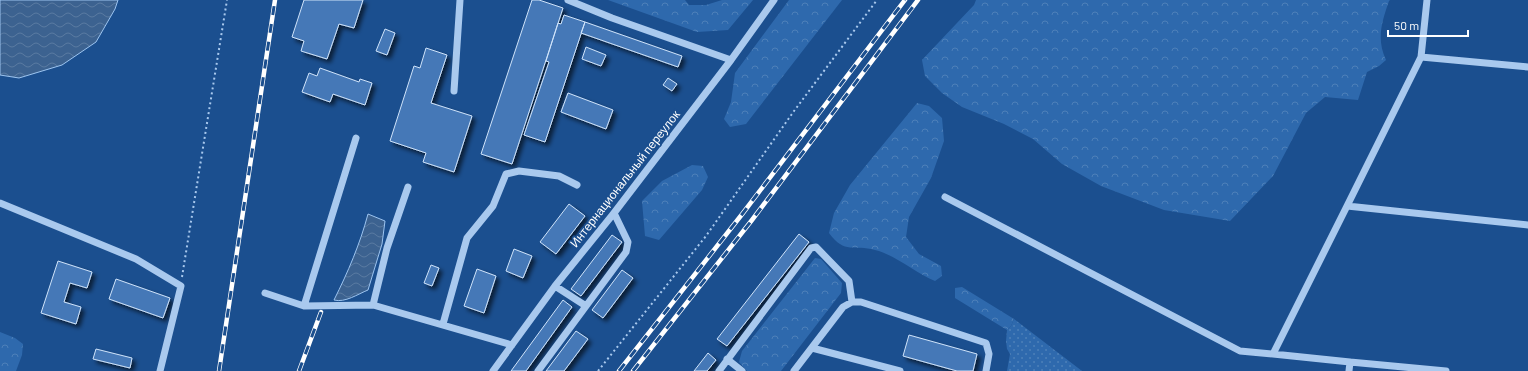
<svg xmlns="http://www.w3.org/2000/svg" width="1528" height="371" font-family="Barlow,sans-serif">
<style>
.grass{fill:url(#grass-dots)}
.forest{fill:url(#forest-crowns)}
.water{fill:url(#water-waves);stroke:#9cc4f0}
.building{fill:#4478b7;stroke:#cfe3fa;filter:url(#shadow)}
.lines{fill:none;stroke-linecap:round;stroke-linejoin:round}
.path{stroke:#a9c9ee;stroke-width:2;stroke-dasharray:2 3;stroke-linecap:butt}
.minor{stroke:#a9c9ee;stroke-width:7}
.rail-casing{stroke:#fff;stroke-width:4.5}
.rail{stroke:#1b4f8f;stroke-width:3;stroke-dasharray:9;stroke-linecap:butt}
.labels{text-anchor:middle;stroke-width:3.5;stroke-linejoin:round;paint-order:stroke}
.street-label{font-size:12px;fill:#fff;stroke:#1b4f8f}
</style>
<defs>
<pattern id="grass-dots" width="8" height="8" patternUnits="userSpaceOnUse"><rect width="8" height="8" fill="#2e69ad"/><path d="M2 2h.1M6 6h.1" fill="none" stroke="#4d80b9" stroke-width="1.8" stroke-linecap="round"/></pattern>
<pattern id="forest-crowns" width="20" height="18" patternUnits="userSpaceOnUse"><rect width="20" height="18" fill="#2e69ad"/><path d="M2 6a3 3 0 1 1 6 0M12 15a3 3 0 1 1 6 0" fill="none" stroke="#4d80b9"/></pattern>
<pattern id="water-waves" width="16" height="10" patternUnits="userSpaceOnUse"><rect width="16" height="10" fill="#3c6290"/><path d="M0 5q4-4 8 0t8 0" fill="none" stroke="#597aa1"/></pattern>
<filter id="shadow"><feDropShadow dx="3.5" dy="3.5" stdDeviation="2" flood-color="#0009"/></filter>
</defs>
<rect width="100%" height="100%" fill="#1b4f8f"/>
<path class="grass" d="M1014,319L1082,371H1007L1010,354L1007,349L1006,341L1007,330L1011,326Z"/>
<path class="forest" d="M608,0H685L689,5H706L722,0H753L728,30L697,32Z
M789,0H842L746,124L730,127L724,119L731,102L735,73Z
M976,0H1390L1389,1C1382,21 1376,39 1386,60L1379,66L1367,72L1358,100L1325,97L1306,113L1273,176L1230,221L1164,210L1101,186L1062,164L1033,139L1004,124L962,107L942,93L925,76L922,60L974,5Z
M917,103L929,106L942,118L944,141L931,178L909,217L906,237L919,254L941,266L942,276L935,281C915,273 896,255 875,250C854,244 845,255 829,233L834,213L850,185Z
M692,165L703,166L708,177L702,190L659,240L645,236L642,201L662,181Z
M815,258L821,259L842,283L841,293L781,371H747L739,362L742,351Z
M962,287L1014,319L1011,326L1007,330L955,298V288Z
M0,332L15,338L23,344L22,355L16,371H0Z"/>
<path class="water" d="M0,0H118L115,9L96,42L62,65L19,78L0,75Z
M368,214L385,221L382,244L368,290C358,294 345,303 334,300C348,272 360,244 368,214Z"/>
<path class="building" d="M304,0H363L354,28L339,24L327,59L301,51L304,41L292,37Z
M532,0H539L563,8L512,164L481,154Z
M564,15L585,22L545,142L524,135L549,62L546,61L558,23L561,24Z
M585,22L682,56L678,67L581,33Z
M385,29L395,33L387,55L376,51Z
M586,47L606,55L601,66L582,59Z
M426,48L447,55L431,103L472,116L454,172L423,162L426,153L390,141L414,66L420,68Z
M320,68L359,82L360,79L372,83L365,105L333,94L330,102L302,92L309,73L317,76Z
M668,78L677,84L672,91L663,85Z
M568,93L613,110L606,129L561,112Z
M569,204L585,216L556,254L540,242Z
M799,234L809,242L727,346L717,339Z
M612,235L622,242L581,296L571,289Z
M514,249L532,256L523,278L506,271Z
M58,261L92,272L87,288L70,283L64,302L81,307L76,324L41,313Z
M431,265L439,268L432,286L424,283Z
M477,269L496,276L484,313L464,306Z
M622,270L633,278L603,318L592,310Z
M116,279L170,298L163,318L109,299Z
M563,300L572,307L526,371H511Z
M576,331L588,339L564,371H546Z
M909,335L977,354L973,371H957L903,356Z
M96,349L132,358L130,368L93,359Z
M708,353L716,360L707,371H694Z"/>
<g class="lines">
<path class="path" d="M182,277L227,0
M598,371L706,236L794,111L877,0"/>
<path class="minor" d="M568,0L612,18L731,60
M1421,57L1427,0
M1528,67L1421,57L1347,206L1528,225
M454,91L460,0
M408,187L387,248L373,305L512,345
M945,197L1240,351L1273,354
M0,203L136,259L181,286L160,371
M1347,206L1273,354L1350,362
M555,286L586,306
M265,293L304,306L373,305
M304,306L356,138
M443,324L467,238L493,206L506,174L519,171L559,176L577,185
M812,348L900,371
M727,359L742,371
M493,371L555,286L614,213L731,60L774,0
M538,371L626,252L628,242L614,213
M719,371L811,248L816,247L849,281L852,302
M794,371L843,307L852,302H861L986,343L989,354L986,371
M1349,371L1350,362L1446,371"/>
<defs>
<path id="rail" d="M219,371L275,0
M299,371L321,312
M619,371L743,213L905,0
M633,371L752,220L918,0"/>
</defs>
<use href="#rail" class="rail-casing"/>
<use href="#rail" class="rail"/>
</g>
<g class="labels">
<g class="street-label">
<text transform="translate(625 179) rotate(-52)" y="4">Интернациональный переулок</text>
</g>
</g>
<path d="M1388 30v6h80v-6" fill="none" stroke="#ffffff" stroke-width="2"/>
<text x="1394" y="30" font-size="12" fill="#ffffff" stroke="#1b4f8f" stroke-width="3" paint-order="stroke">50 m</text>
</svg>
